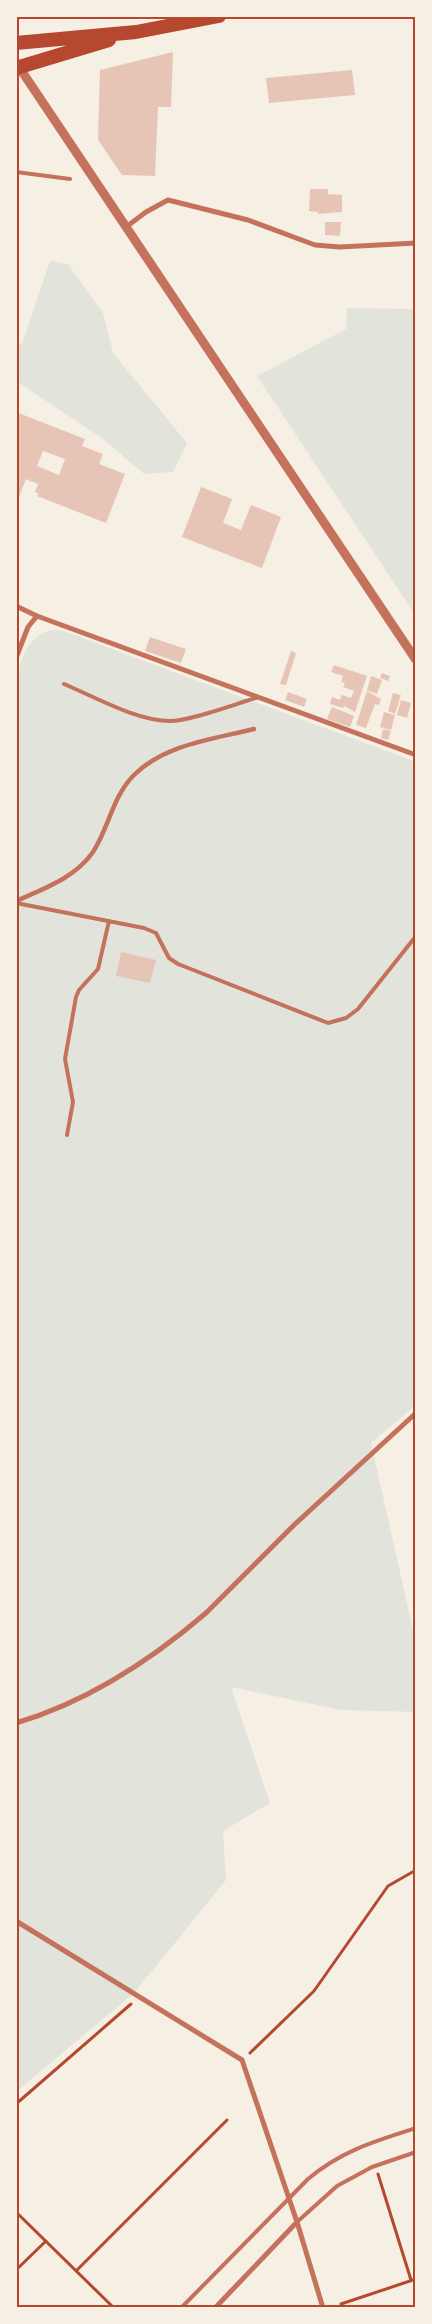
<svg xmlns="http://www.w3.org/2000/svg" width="432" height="2324" font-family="'Source Serif 4',serif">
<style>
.green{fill:#e2e4dc}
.building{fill:#e6c5b7;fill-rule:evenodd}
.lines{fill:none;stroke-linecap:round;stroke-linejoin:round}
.path{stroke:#b5482f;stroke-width:3}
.service{stroke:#c5725c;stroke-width:4}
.pedestrian{stroke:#c5725c;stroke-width:4.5}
.minor{stroke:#c5725c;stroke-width:5}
.tertiary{stroke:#c5725c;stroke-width:9}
.trunk{stroke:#b5482f;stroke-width:14}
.neatline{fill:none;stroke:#b5482f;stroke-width:2}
</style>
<rect width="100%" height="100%" fill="#f6efe4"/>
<path class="green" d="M50,261L68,264L103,313L113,353L187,443L173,472L144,474L103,439L16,381V343L22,344Z
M347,308L416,309V616L257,376L346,329Z
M52,630H61L416,762V1405L371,1443L416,1643V1712L341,1710L231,1687L270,1803L223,1831L226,1880L134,1993L16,2092V678C23,656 27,636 52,630Z"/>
<path class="building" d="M173,52L171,107H158L155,176L122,175L98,140L100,70Z
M352,70L355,95L269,103L266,78Z
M310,189H328V194L342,195V212L318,214V212L309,211Z
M325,222H341L340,236L325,235Z
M16,412L85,439L82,446L103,454L99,464L125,474L106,523L37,496L39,494L35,492L38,484L26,479L19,497L16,496ZM43,451L65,459L59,475L37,466Z
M201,487L232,499L223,523L241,530L251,505L281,517L262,568L182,537Z
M150,637L186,649L181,663L145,651Z
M291,651L296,653L286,685L280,684Z
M334,665L367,676L355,712L344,706L343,708L330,704L332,697L340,700L342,695L351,698L354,691L343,687L345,683L341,682L343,676L331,672Z
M382,673L390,676L388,681L380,678Z
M371,676L382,680L377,694L367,690Z
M367,691L381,699L379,705L375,704L366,728L356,725Z
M288,692L307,699L304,707L285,700Z
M393,693L401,695L395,714L388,711Z
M401,700L411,703L407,718L397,715Z
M332,707L354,716L350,727L327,719Z
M384,712L395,715L391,730L380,727Z
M383,729L391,731L388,740L381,738Z
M121,952L156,960L150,983L116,976Z"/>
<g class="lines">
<path class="path" d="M250,2053L314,1991L388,1886L416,1870
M16,2104L131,2004
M378,2174L411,2280
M16,2212L114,2308
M16,2270L46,2241
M76,2271L227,2120
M341,2304L416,2279"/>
<path class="service" d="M16,172L70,179
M64,684C95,697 137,721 170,721C190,721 235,704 256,698
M16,903L144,928L156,933L169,958L178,964L328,1023L346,1018L358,1009L416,936
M67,1135L73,1102L65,1059L76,997L79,990L98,969L109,921
M297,2222L337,2186L372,2167L416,2152
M181,2308L308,2179C341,2151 375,2141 416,2128"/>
<path class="pedestrian" d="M16,901C43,889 75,878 93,852C109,828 112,797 134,775C165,744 214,739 254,729"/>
<path class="minor" d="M126,227L146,212L168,200L248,220L315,245L340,247L416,243
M16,606L37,616L416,755
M16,658L28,627L37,616
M16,1723C87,1702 150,1661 206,1613L294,1525L416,1413
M16,1921L242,2060L297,2222L323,2308
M215,2308L297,2222"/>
<path class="tertiary" d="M17,64L416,660"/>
<path class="trunk" d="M16,43L136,32L219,16
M16,68L109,40"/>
</g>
<rect width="432" height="2324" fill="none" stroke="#f6efe4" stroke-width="35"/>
<rect x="18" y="18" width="396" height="2288" class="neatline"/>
</svg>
